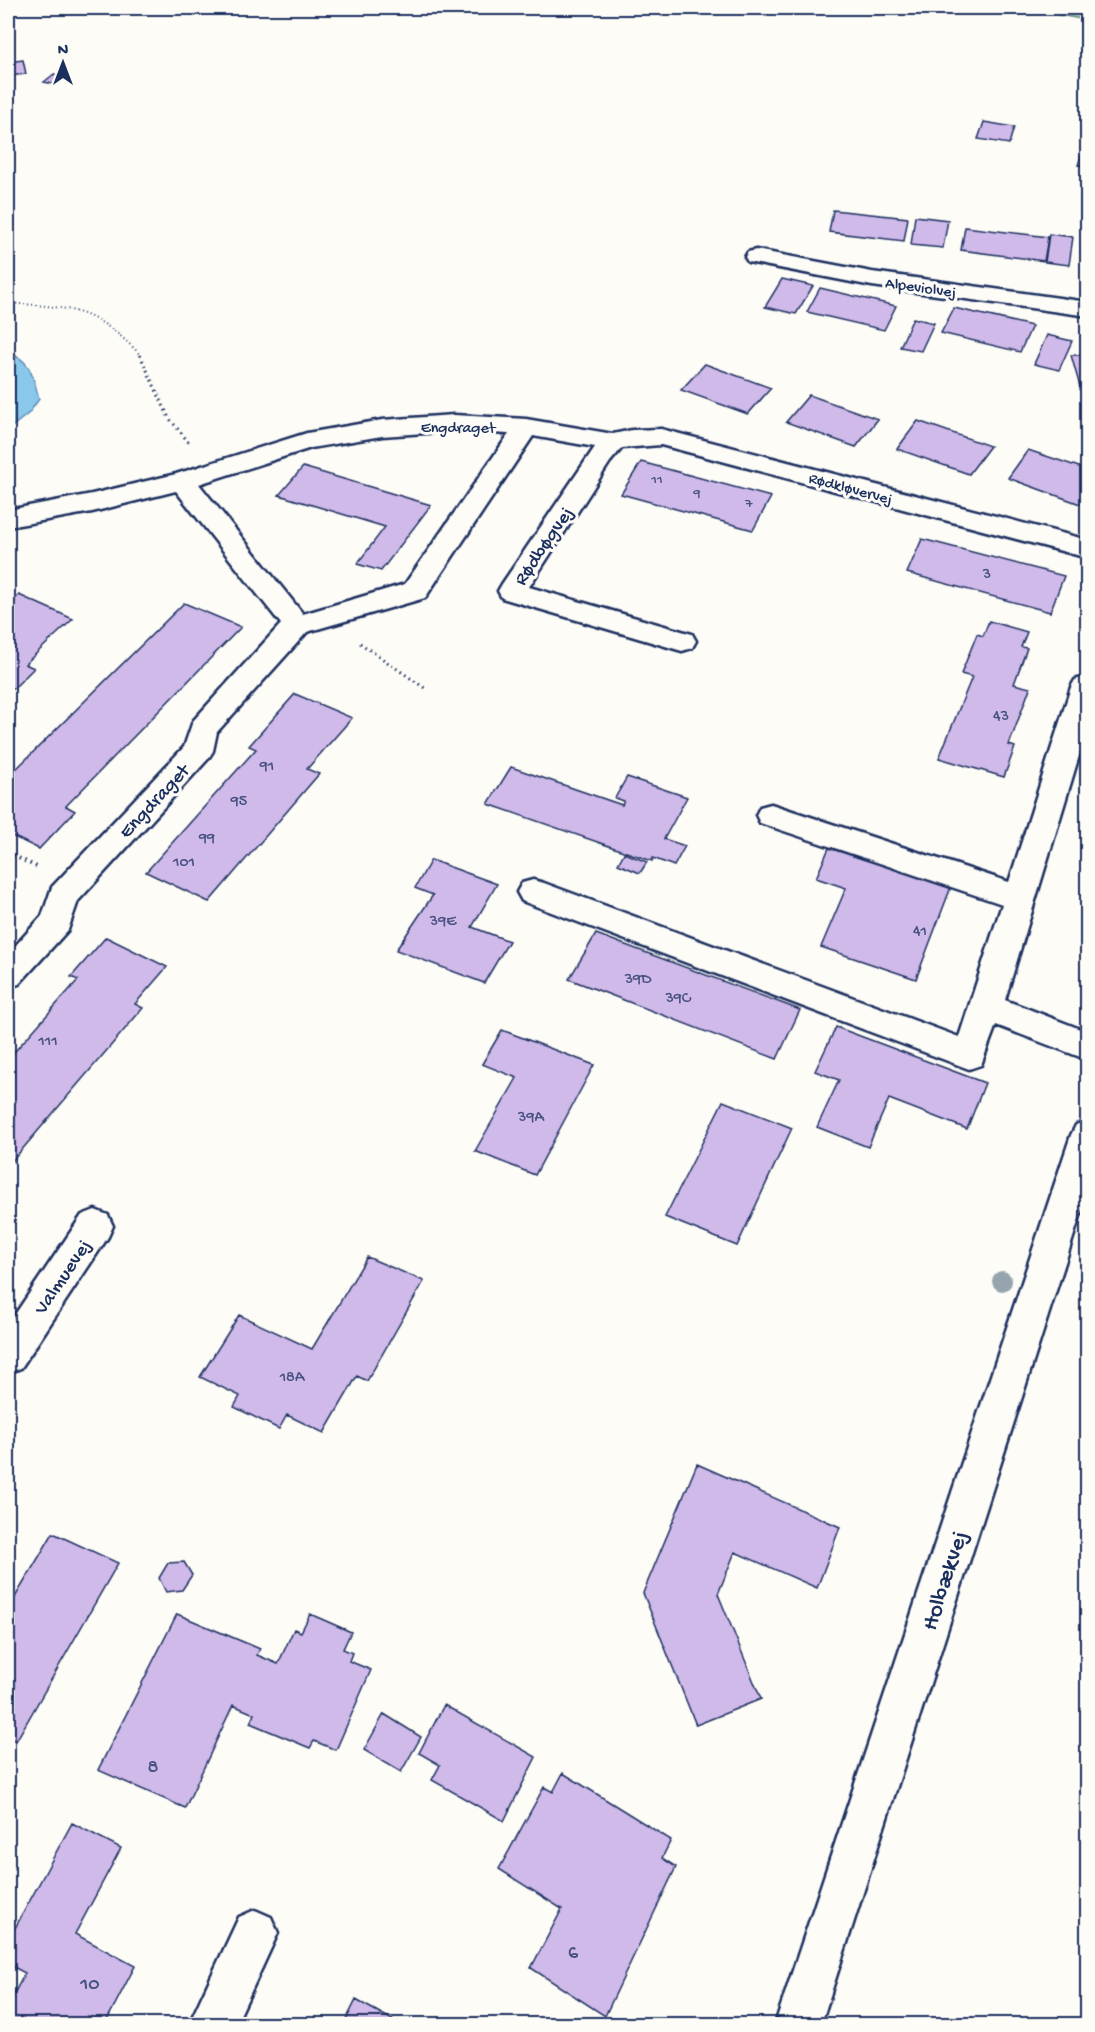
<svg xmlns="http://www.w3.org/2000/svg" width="1095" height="2032" font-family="'Gochi Hand',sans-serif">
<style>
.green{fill:#b2e5a7;stroke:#668a82;stroke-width:1.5}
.water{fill:#89c8ea;stroke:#5d8bb2;stroke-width:1.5}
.building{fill:#cfbaea;stroke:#1b2f5e;stroke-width:1.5}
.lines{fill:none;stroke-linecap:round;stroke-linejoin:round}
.minor-casing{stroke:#1b2f5e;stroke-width:5}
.tertiary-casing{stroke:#1b2f5e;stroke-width:5}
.path-far2{stroke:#1b2f5e;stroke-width:2;stroke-dasharray:1 3;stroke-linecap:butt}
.path-far1{stroke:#1b2f5e;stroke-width:3;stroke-dasharray:1.5 4;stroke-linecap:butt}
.path{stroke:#1b2f5e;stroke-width:4;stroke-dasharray:1.5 4.5;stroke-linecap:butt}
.minor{fill:#fdfcf7;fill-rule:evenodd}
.tertiary{fill:#fdfcf7;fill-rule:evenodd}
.tree{fill:#96a4ad}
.labels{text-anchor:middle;stroke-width:6;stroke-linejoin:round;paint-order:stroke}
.far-number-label{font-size:14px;fill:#485281}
.far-street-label{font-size:16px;fill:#1b2f5e;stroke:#fdfcf7}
.number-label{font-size:16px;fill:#485281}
.street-label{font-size:20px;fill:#1b2f5e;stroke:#fdfcf7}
.near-number-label{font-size:20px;fill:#485281}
.near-street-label{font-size:24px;fill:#1b2f5e;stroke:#fdfcf7}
</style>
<rect width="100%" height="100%" fill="#fdfcf7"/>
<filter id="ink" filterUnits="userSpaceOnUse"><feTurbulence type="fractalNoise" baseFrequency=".0167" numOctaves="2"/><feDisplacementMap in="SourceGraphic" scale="12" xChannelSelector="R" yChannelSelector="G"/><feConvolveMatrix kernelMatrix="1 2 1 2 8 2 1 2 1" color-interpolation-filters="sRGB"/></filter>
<g filter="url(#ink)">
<path class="green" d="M1020,8H1087V20Z"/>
<path class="water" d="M8,353C31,359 33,377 39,399L29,413L8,430Z"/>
<path class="building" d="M23,60L26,74L8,76V62Z
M54,74L64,77L54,84L44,82Z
M984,122L1014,127L1009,144L978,139Z
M1088,137V176L1083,175L1087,166L1078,165Z
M833,210L908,218L904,241L829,232Z
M915,216L948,220L943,248L911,245Z
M965,227L1048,237L1044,261L961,250Z
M1049,234L1073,237L1069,265L1045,262Z
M782,279L813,286L796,314L765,307Z
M820,288L896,306L884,330L807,312Z
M954,308L1032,326L1020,352L941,333Z
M913,318L934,323L921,351L900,347Z
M1047,335L1072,341L1059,370L1034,364Z
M1071,355H1088V408H1086Z
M705,364L771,388L748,414L681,390Z
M809,395L878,419L856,447L786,422Z
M918,421L990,446L969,474L897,449Z
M1028,450L1088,470V497L1083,505L1008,478Z
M641,462L771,497L753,530L621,494Z
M303,467L431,505L381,571L357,564L385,527L279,495Z
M922,539L1064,576L1050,612L907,573Z
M19,595L73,619L25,664L34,668L8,694V606Z
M184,603L241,627L66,806L75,811L39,849L8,834V790L13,784L8,782V777Z
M989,621L1027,632L1021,647L1027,648L1014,684L1030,688L1009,745L1015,747L1004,777L939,758L972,677L961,674L977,634L983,636Z
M295,694L352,718L307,769L319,774L209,902L146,872L256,749L249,746Z
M511,767L622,805L624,801L615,798L627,777L687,797L664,839L685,846L674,866L653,858L652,861L488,804Z
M829,848L951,887L916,979L821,947L846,888L816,878Z
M624,853L647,862L640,873L618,864Z
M431,860L497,884L472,927L509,941L484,983L396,950L433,895L415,888Z
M596,934L800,1010L777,1059L569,979Z
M106,937L167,967L135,1004L143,1008L8,1166V1059L78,980L71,977Z
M836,1027L985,1083L967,1129L889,1099L868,1147L817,1127L839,1080L815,1071Z
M502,1030L594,1065L535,1175L475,1151L517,1078L482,1064Z
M723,1101L792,1128L737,1246L665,1217Z
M367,1257L424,1281L367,1381L357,1376L324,1433L287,1415L279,1429L234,1407L240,1396L200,1377L239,1315L312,1349Z
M697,1464L840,1527L817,1588L735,1552L718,1594L761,1699L696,1725L643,1593Z
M53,1533L118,1563L16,1741L8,1737V1609Z
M184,1562L192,1575L182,1590L166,1592L159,1578L168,1563Z
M177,1614L260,1649L257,1655L278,1664L294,1629L301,1632L310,1614L351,1632L343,1649L352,1653L349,1661L371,1670L336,1750L314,1741L310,1748L250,1723L254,1714L233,1705L185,1808L98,1770Z
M444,1705L536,1757L504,1821L432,1780L440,1765L419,1753Z
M384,1714L421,1737L401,1772L364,1750Z
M563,1773L671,1840L662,1858L676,1867L605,2016L531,1968L562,1909L499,1869L544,1787L553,1792Z
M72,1823L121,1848L75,1934L135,1966L105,2024H8V2005L25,1973L8,1964V1941Z
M356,2000L400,2024H344Z"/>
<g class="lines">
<defs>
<path id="minor" d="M756,250L872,272L1088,302V316L872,286L748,262L745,257L748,252Z
M454,415L526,419L613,434L632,430L661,429L1088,540V558L661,445L622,448L610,462L529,587L692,634L696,641L692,648L682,651L502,598L498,591L502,584L595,447L533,436L425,598L307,632L217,732L213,751L208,759L78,901L68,930L19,984L8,988V954L42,916L52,887L184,747L193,721L281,624L176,491L92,512L8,527V510L92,494L176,474L307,433L382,420ZM454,431L509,434L405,584L303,614L199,484L311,448L382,436Z
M1085,677L1088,678V726L1005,1000L1088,1032V1060L996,1025L981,1065L969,1069L522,901L517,892L522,883L533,880L544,883L959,1037L1002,904L760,823L756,815L760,807L771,804L1009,882L1071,687L1075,680Z
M95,1210L108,1215L113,1226L108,1237L21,1368L8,1373V1325L82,1215Z
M255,1910L271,1917L278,1933L236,2024H189L239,1917Z"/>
<path id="tertiary" d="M1088,1120V1191L821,2024H775L1071,1135L1076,1125Z"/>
</defs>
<use href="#minor" class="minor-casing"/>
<use href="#tertiary" class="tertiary-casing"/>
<path class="path-far2" d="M8,303C57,307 86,305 125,340C130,345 137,350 141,357"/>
<path class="path-far1" d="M140,355L169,418L190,444
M360,643L426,689"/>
<path class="path" d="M8,853L37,867"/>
<use href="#minor" class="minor"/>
<use href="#tertiary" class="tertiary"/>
</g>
<circle class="tree" cx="1002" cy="1281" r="10"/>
</g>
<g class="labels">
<g class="far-number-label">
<text x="657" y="483">11</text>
<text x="697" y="497">9</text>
<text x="749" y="507">7</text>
</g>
<g class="far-street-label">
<text transform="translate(921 286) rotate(8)" y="6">Alpeviolvej</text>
<text x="458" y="432">Engdraget</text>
<text transform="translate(851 487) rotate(15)" y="6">Rødkløvervej</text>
</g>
<g class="number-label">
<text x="987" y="578">3</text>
<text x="1001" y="720">43</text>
<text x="267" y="770">91</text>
<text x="239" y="805">95</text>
<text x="207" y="842">99</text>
<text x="184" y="866">101</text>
<text x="443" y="925">39E</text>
<text x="920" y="935">41</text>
<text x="638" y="983">39D</text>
<text x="678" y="1002">39C</text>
<text x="48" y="1045">111</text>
<text x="531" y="1121">39A</text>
<text x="292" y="1381">18A</text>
</g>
<g class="street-label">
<text transform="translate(542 545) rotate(-56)" y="7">Rødbøgvej</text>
<text transform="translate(153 800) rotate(-47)" y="7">Engdraget</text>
<text transform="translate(61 1276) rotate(-56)" y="7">Valmuevej</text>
</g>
<g class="near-number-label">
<text x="153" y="1772">8</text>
<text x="573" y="1958">6</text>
<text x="90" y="1989">10</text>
</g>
<g class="near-street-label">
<text transform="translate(943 1580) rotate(-72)" y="8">Holbækvej</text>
</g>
</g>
<rect width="1095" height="2032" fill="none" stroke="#fdfcf7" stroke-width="30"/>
<rect x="15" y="15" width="1065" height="2002" fill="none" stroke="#1b2f5e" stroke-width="2" filter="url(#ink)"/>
<g transform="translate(63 63)" stroke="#fdfcf7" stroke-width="4.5" paint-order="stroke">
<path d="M0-4.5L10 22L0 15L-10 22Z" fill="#1b2f5e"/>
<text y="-9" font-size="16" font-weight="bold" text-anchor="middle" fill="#1b2f5e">N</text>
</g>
</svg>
